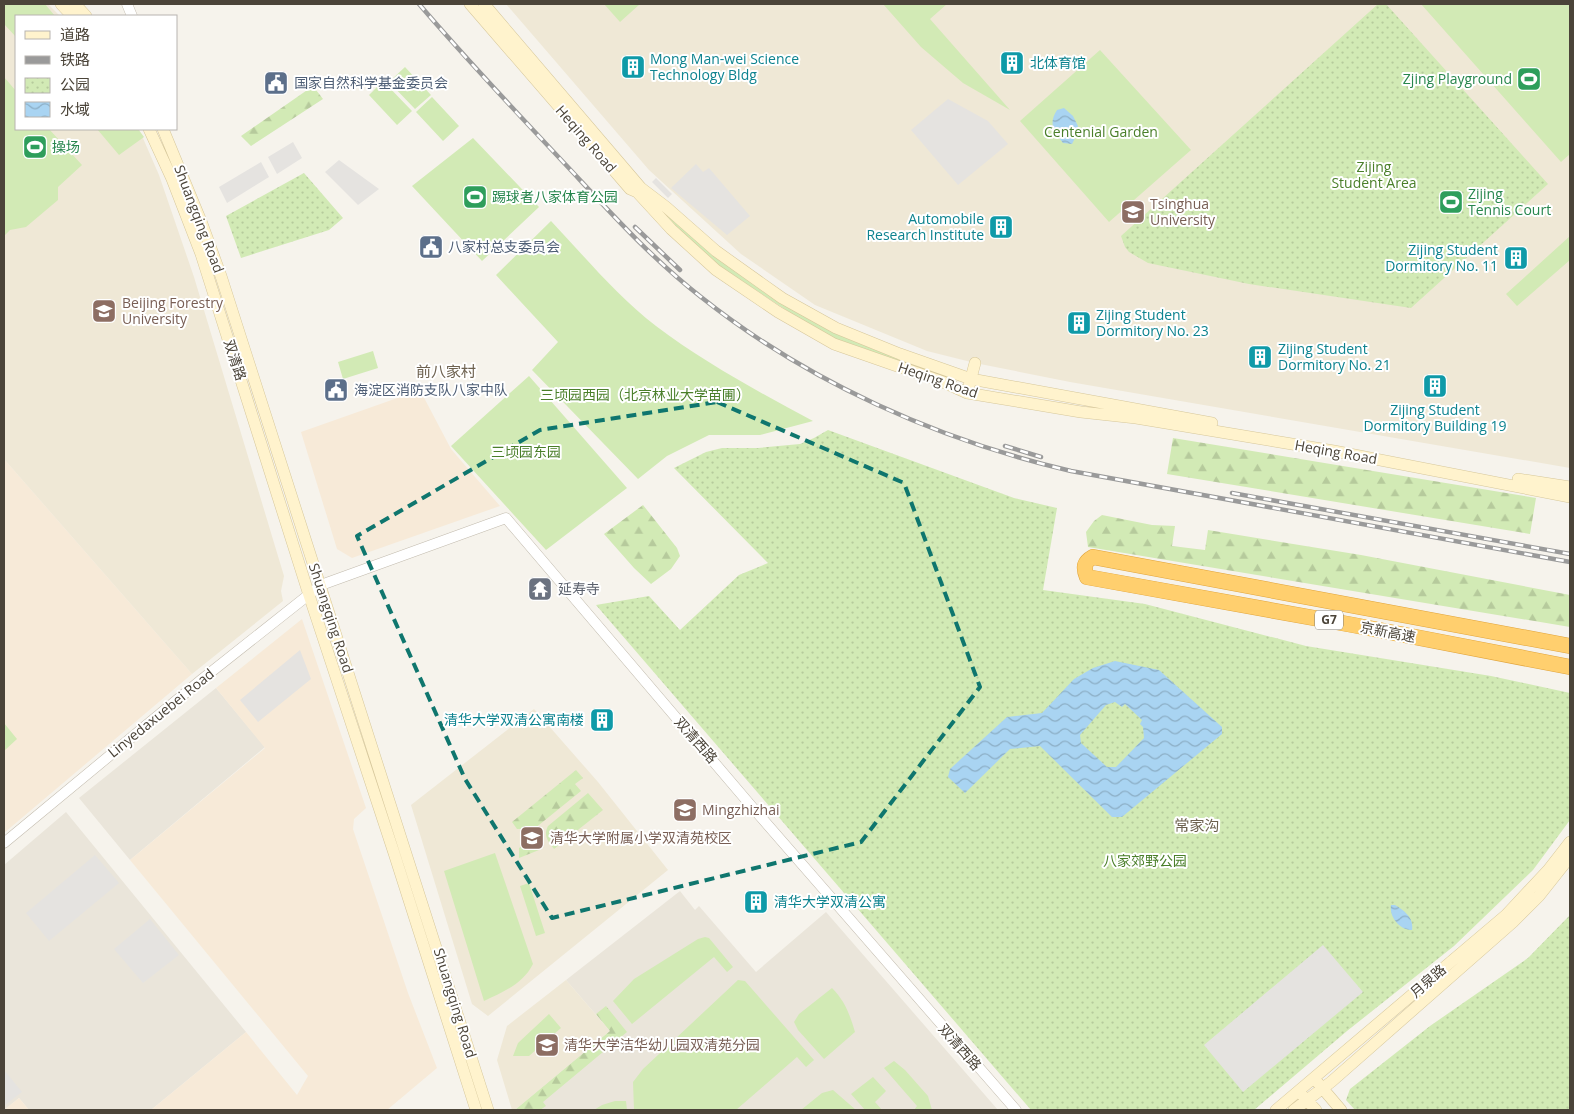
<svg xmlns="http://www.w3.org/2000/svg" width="1574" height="1114" font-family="'Open Sans','Noto Sans SC',sans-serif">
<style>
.residential{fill:#eae5da}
.commercial{fill:#f7ead8}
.education{fill:#efe8d6}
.green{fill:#d2eab5}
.forest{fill:url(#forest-firs)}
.park{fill:url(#park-dots)}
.parking{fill:#e5e3e0}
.water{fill:url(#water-waves);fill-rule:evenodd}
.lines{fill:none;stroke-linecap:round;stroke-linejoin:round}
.tertiary-casing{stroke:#c2bbae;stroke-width:11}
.secondary-casing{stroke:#d6c79b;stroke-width:12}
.motorway-casing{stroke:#e0a43c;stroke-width:16}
.tertiary{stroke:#fff;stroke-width:10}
.secondary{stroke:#fff3cd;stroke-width:11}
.motorway{stroke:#ffcf6e;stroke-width:15}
.rail-casing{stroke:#9a9a9a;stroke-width:4.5}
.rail{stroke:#fff;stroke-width:2.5;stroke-dasharray:8;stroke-linecap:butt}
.marked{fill:none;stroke:#0f766e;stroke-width:4;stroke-dasharray:10 6;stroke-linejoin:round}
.labels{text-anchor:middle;stroke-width:4;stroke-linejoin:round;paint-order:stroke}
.shield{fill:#fff;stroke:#817c74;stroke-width:1}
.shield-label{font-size:12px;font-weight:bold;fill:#4b4439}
.culture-label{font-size:14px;fill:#0d838f;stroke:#fff;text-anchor:start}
.leisure-label{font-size:14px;fill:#27864d;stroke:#fff;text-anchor:start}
.service-label{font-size:14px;fill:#4e5e75;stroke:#fff;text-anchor:start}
.park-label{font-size:14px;fill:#4a7f2a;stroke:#fff}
.street-label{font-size:14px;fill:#4b4439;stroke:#fff}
.education-label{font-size:14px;fill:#785e54;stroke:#fff;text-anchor:start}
.worship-label{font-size:14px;fill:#5b616d;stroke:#fff;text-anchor:start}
.neighbourhood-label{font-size:15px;fill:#6e6250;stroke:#fff}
</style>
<defs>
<pattern id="forest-firs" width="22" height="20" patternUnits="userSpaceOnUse" patternTransform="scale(1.25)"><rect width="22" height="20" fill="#d2eab5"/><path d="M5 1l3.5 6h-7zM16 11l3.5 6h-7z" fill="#b6ca9c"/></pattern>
<pattern id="park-dots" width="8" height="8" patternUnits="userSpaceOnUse" patternTransform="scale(1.25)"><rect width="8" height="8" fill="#d2eab5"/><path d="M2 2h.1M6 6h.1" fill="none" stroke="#b6ca9c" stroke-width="1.8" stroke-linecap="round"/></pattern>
<pattern id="water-waves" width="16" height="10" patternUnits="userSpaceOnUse" patternTransform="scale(1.25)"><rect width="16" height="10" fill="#a9d4f2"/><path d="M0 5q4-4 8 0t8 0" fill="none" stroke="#8caec5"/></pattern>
</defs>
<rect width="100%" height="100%" fill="#f6f3ec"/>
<path class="residential" d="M216,688L265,747L130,860L79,798Z
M66,812L246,1032L151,1110H29L19,1098L4,1110V865Z
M680,891L695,910L699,906L756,972L826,912L998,1110H515L610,1031L566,980Z"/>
<path class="commercial" d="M420,390L451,449L500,506L352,558L337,549L301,432Z
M4,459L192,674L4,833Z
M302,619L366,808L354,819L353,829L408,993L437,1068L387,1110H151L246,1032L297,1095L308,1076L130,860L265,748L216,688Z
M19,1098L29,1110H4Z"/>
<path class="education" d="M4,4H48L60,16H16V129H139L159,175L194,277L284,576L281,591L283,601L192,674L4,459Z
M506,4H1570V468L1070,382L975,363L927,351L815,305L741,254L649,170Z
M534,709L598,782L668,870L488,1016L472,1004L411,805Z
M566,980L610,1031L515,1110H512L497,1060L507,1026Z"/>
<path class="green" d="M4,4H45L55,16H16V37L4,24Z
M604,4H640L620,22Z
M883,4H947L930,19L1010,110L963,83L921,47Z
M1421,4H1570V154L1561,162Z
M1100,50L1191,150L1109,222L1020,121Z
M405,67L431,95L415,109L389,82Z
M4,77L16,91V129H49L82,165L58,187V200L26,227L10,230L4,236Z
M383,81L412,111L397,125L369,95Z
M432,97L459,126L443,141L416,112Z
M97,129H138L144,137L119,155Z
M473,138L539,207L482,261L412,186Z
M667,214L780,298L936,371L934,373L840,341L806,323L713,262L686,238L667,217Z
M551,221C585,257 617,296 656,326C705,363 759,392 813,421L760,435H709L667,456L638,479L532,370L558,342L496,275Z
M1570,236V260L1517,306L1506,294Z
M373,351L378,368L343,379L338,362Z
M529,376L627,488L546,550L451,446Z
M4,723L17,739L4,751Z
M495,853L533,964C523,984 503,992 484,1001L444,871Z
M529,883L545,933L536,936L520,886Z
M705,937L709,938L733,967L727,972L714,957L632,1024L613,1001L634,979L698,939Z
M738,980L745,981L814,1060L806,1067L797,1057L736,1110H634L633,1082L643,1069Z
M832,988C845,1001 850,1015 855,1032L824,1059L798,1030L794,1022L799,1014Z
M549,1014L561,1028L529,1056H513L518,1043Z
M894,1061L905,1070L928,1096L932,1110H914L917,1106L884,1068Z
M873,1077L886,1091L875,1102L882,1110H865L851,1094Z
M833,1090L856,1110H801L822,1093Z
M615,1101H626L627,1110H594L602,1105Z"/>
<path class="forest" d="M313,86L323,99L251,146L241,136Z
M1173,438L1536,498L1530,534L1167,474Z
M643,505L677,548L680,556L671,569L651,584L634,568L604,534Z
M1102,515L1152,525L1175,526L1172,546L1205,550L1208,530L1361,555L1570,595V627L1088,547L1086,532L1094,521Z
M576,770L583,778L575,784L581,791L534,829H517L512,822Z
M588,793L603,810L554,849C548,841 543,836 548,826Z
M528,842C534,843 538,844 539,850L519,858V848Z
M606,1006L627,1032L543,1102L546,1106L540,1110H515L610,1031L596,1014Z"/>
<path class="park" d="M1378,4H1386L1548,184L1411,308L1249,284L1148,263L1129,252L1125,247L1121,236Z
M304,173L343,218L329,230L241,258L226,216Z
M828,430L1014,498L1057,508L1043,590L1145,604L1306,646L1491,676L1570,693V820L1533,870L1454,946L1347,1031L1254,1110H1031L596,605L649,596L680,630L739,575L768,563L674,468L706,452L722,448H758L800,444L814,438Z
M1570,915V1110H1355L1346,1100L1350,1089L1430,1026L1528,958Z"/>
<path class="parking" d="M948,99L988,121L1008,144L958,185L911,130Z
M293,142L302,158L277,174L268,157Z
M339,160L379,189L358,205L325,172Z
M261,162L269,177L227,203L219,187Z
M696,164L703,172L709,168L750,216L727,235L671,188Z
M656,178L672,194L668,198L652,182Z
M300,650L311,679L258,722L240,700Z
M95,855L119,883L49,941L26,913Z
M150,919L179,955L143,983L114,949Z
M1323,945L1363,992L1243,1092L1204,1045Z
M4,1070L22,1092L4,1106Z"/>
<path class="water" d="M1064,108L1073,116L1078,126L1075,138L1072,144L1063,143C1054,132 1048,124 1057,110Z
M1115,661L1159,670L1222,727V734L1122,817H1112L1040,746L1010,749L965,793L948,777L950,769L1007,717L1042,713L1074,679L1093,668ZM1115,702L1122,707L1125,704L1142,720L1140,724L1143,727L1144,738L1116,767H1107L1081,743L1080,735L1106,705Z
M1391,905H1395C1405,911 1414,918 1412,930C1400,930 1389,917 1391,905Z"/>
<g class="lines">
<defs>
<path id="tertiary" d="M127,4L132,16
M4,843L201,680L321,585L506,518L753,808L1016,1110"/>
<path id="secondary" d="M61,4L72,16
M75,4L86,16
M470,4L630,189L637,192L671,229L716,270L778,312L834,344L943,382L967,393L1081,412L1136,418L1334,451L1570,497
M484,4L641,188L666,207L716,251L782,298L836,328L900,354L971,379L1212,423
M149,129L172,179L201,254L309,595L394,853L476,1110
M163,129L201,221L221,276L488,1110
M969,386L975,363
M1518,479L1570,487
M1318,1083L1341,1110
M1302,1095L1316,1110
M1276,1110L1506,915L1549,869L1570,842
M1294,1110L1331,1082L1513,922L1539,896L1570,857"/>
<path id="motorway" d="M1570,646L1093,557C1084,562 1083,567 1087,577L1353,625L1570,667"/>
</defs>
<use href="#tertiary" class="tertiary-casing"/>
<use href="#secondary" class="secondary-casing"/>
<use href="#motorway" class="motorway-casing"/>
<use href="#tertiary" class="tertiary"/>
<use href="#secondary" class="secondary"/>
<use href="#motorway" class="motorway"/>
<defs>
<path id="rail" d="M419,4C466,59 516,112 566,165C609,211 651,258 701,297C808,382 938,440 1071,471L1570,562
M635,227L680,270
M1005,446L1041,457
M1232,493L1570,554"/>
</defs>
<use href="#rail" class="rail-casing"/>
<use href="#rail" class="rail"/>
</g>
<path class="marked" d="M717,402L904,483L980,687L861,842L552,918L465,779L357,536L540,430Z"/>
<defs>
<symbol id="building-square" viewBox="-11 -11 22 22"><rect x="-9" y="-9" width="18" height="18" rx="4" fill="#0f9aa8" stroke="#fff"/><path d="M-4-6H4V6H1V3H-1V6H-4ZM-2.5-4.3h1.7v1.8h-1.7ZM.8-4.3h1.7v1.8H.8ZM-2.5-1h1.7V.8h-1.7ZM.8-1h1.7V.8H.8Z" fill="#fff"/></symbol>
<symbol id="stadium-square" viewBox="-11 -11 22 22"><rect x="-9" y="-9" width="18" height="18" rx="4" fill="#2e9e5b" stroke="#fff"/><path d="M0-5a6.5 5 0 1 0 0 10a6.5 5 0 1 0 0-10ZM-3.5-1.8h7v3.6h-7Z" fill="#fff"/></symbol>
<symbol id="civic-square" viewBox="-11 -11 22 22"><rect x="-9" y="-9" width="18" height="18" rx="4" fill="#5c6f8a" stroke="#fff"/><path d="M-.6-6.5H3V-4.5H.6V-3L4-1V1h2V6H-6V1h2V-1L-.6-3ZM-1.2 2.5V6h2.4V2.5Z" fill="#fff"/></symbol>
<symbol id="university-square" viewBox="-11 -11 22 22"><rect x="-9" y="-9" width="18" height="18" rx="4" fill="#8d6e63" stroke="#fff"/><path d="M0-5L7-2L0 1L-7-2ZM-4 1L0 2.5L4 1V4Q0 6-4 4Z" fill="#fff"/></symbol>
<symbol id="temple-square" viewBox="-11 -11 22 22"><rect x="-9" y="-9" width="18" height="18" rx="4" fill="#6b7280" stroke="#fff"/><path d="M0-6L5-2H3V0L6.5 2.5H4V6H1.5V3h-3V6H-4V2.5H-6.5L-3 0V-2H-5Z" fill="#fff"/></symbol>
<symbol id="school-square" viewBox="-11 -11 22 22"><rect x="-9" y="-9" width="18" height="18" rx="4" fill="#8d6e63" stroke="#fff"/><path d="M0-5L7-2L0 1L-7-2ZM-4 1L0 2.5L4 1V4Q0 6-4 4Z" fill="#fff"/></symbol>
</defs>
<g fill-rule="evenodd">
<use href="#building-square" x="998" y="49" width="28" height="28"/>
<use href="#building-square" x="619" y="53" width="28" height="28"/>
<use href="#stadium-square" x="1515" y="65" width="28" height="28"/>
<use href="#civic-square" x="262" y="69" width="28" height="28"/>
<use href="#stadium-square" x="21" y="133" width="28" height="28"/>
<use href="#stadium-square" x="461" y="183" width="28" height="28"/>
<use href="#stadium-square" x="1437" y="188" width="28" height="28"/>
<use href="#university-square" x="1119" y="198" width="28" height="28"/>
<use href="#building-square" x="987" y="213" width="28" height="28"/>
<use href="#civic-square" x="417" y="233" width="28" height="28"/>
<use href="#building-square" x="1502" y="244" width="28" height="28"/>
<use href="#university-square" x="90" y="297" width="28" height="28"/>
<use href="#building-square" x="1065" y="309" width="28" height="28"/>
<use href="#building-square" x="1246" y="343" width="28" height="28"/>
<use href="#building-square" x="1421" y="372" width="28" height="28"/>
<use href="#civic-square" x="322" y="376" width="28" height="28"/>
<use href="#temple-square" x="526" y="575" width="28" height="28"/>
<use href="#building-square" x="588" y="706" width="28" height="28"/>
<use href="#university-square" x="671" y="796" width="28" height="28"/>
<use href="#school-square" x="518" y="824" width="28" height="28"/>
<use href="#building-square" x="742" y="888" width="28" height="28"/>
<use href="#school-square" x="533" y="1031" width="28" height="28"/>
</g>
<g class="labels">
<rect class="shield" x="1315" y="610.5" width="28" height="19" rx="4"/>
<g class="shield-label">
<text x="1329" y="624">G7</text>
</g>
<g class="culture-label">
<text x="650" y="64">Mong Man-wei Science<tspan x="650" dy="16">Technology Bldg</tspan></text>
<text x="1030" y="68">北体育馆</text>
<text x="984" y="224" text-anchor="end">Automobile<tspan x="984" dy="16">Research Institute</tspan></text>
<text x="1498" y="255" text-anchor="end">Zijing Student<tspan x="1498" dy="16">Dormitory No. 11</tspan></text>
<text x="1096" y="320">Zijing Student<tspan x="1096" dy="16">Dormitory No. 23</tspan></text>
<text x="1278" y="354">Zijing Student<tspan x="1278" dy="16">Dormitory No. 21</tspan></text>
<text x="1435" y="415" text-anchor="middle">Zijing Student<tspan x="1435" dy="16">Dormitory Building 19</tspan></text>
<text x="584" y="725" text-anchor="end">清华大学双清公寓南楼</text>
<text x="774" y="907">清华大学双清公寓</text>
</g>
<g class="leisure-label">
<text x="1512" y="84" text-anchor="end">Zjing Playground</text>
<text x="52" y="152">操场</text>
<text x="1468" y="199">Zijing<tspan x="1468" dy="16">Tennis Court</tspan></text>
<text x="492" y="202">踢球者八家体育公园</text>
</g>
<g class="service-label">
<text x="294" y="88">国家自然科学基金委员会</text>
<text x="448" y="252">八家村总支委员会</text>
<text x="354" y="395">海淀区消防支队八家中队</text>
</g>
<g class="park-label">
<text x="1101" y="137">Centenial Garden</text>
<text x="1374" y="172">Zijing<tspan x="1374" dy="16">Student Area</tspan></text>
<text x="645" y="400">三顷园西园（北京林业大学苗圃）</text>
<text x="526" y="457">三顷园东园</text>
<text x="1145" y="866">八家郊野公园</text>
</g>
<g class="street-label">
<text transform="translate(586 139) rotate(49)" y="5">Heqing Road</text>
<text transform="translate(199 219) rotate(69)" y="5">Shuangqing Road</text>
<text transform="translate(235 360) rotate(72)" y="5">双清路</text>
<text transform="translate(938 380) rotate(19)" y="5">Heqing Road</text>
<text transform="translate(1336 452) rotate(10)" y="5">Heqing Road</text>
<text transform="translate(331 618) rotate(72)" y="5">Shuangqing Road</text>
<text transform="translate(1388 632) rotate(11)" y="5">京新高速</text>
<text transform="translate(161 713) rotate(-39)" y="5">Linyedaxuebei Road</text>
<text transform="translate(696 740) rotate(49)" y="5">双清西路</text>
<text transform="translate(1428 981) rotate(-41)" y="5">月泉路</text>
<text transform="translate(455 1003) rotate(73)" y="5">Shuangqing Road</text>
<text transform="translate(960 1047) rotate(49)" y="5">双清西路</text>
</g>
<g class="education-label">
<text x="1150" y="209">Tsinghua<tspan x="1150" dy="16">University</tspan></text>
<text x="122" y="308">Beijing Forestry<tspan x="122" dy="16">University</tspan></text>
<text x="702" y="815">Mingzhizhai</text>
<text x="550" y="843">清华大学附属小学双清苑校区</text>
<text x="564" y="1050">清华大学洁华幼儿园双清苑分园</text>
</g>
<g class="worship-label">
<text x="558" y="594">延寿寺</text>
</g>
<g class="neighbourhood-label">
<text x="446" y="377">前八家村</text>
<text x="1197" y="831">常家沟</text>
</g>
</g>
<rect width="1574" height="1114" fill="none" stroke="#4b4439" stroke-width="10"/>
<rect x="15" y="15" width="162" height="115" fill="#ffffff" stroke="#b7b4b0"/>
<rect x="25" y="31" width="25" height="8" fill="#fff3cd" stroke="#b7b4b0"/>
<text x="60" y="40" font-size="15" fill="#4b4439">道路</text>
<rect x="25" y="56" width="25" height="8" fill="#9a9a9a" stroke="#b7b4b0"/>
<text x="60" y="65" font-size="15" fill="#4b4439">铁路</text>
<rect x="25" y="78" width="25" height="15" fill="url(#park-dots)" stroke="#b7b4b0"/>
<text x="60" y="90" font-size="15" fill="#4b4439">公园</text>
<rect x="25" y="102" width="25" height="15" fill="url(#water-waves)" stroke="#b7b4b0"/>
<text x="60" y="115" font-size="15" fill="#4b4439">水域</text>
</svg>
